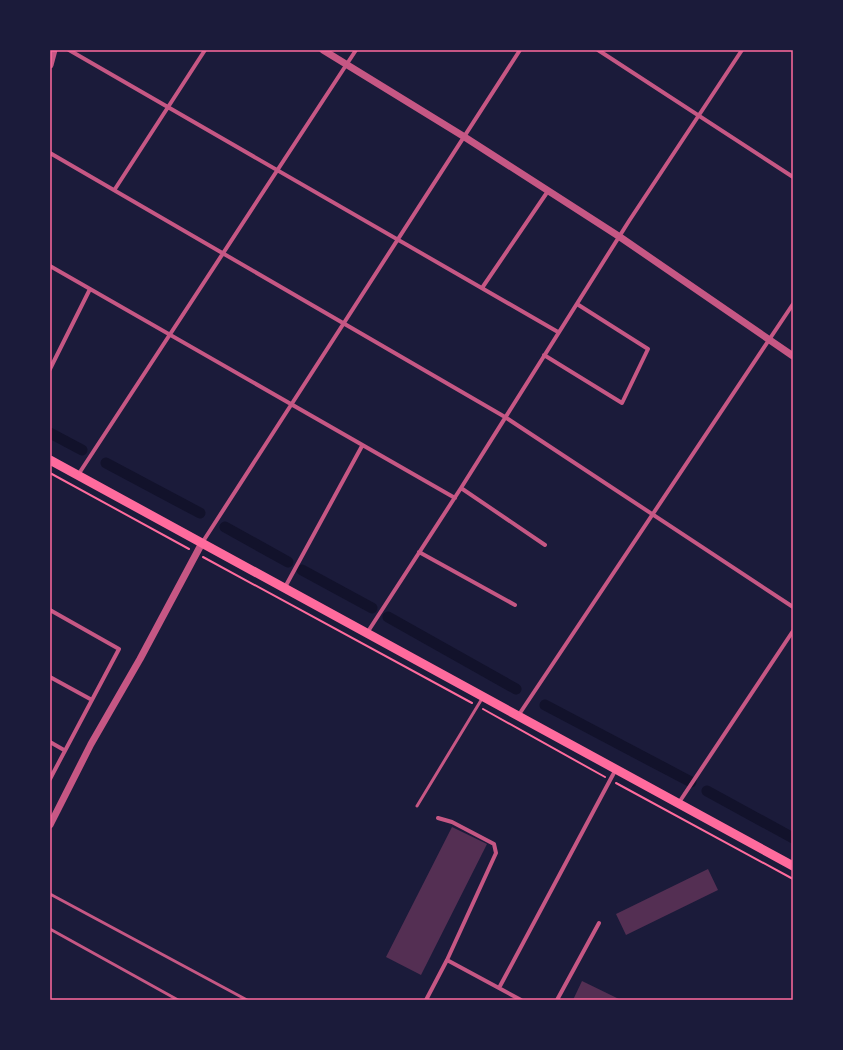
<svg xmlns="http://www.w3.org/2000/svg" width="843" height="1050" font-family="Signika,sans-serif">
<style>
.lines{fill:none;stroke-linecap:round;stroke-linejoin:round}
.canal{stroke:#12122b;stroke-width:11}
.building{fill:#542f53}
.path{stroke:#ff6b9d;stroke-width:2}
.service{stroke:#c65784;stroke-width:3}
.minor{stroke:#c65784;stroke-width:4}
.tertiary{stroke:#c65784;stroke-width:7}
.primary{stroke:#ff6b9d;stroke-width:9}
.neatline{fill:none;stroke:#ff6b9d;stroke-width:1.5}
</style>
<rect width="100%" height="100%" fill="#1b1b3a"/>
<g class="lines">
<path class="canal" d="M50,433L82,450
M106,463L200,513
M225,527L288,562
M302,570L372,608
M388,617L516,689
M545,705L691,782
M707,791L793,838"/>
</g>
<path class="building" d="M452,827L487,844L421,975L386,957Z
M708,869L718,890L626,935L616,914Z
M582,981L621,1000H573Z"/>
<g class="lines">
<path class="path" d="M50,473L189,549
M203,557L472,703
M483,709L605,777
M616,783L793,879"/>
<path class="service" d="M417,806L483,697
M50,894L247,1000
M50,929L178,1000"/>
<path class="minor" d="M69,50L558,332
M598,50L793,177
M50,153L505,417L793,607
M115,189L205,50
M50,266L455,498
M482,288L548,191
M544,355L622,403L648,349L577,304
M50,369L90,289
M78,475L356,50
M461,488L545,545
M202,543L520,50
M419,552L515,605
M284,589L362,446
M50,610L119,649L50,779
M367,633L461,488L629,221L742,50
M50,677L92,700
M518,716L793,304
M50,742L64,750
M678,804L793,631
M447,960L521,1000
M499,988L616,769
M426,1000L447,960L496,853L494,844L452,822L438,818
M557,1000L599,923"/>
<path class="tertiary" d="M323,50L463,136L620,237L793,356
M50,65L54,50
M50,825L91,744L140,659L202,543"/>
<path class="primary" d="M50,460L793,866"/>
</g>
<rect width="843" height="1050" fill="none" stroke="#1b1b3a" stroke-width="102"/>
<rect x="51" y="51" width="741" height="948" class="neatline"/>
</svg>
